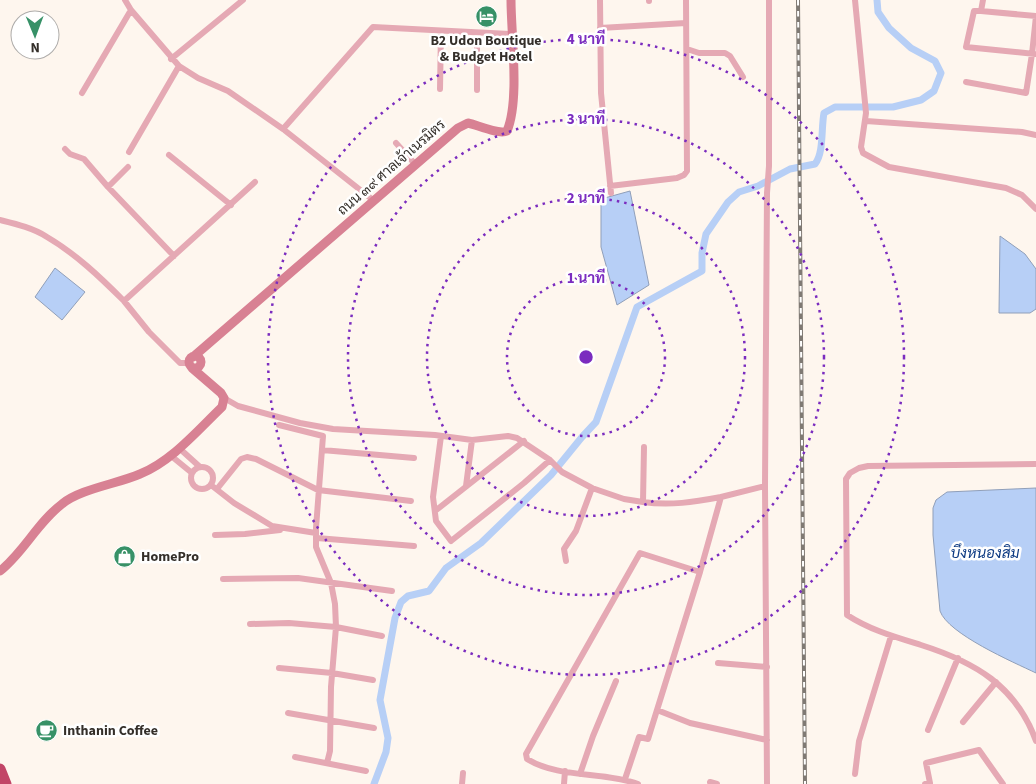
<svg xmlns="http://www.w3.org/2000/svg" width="1036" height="784" font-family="'Source Sans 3',Sarabun,sans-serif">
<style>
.water{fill:#b7cff6;stroke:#909fb9}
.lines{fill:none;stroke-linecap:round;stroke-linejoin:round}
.canal{stroke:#b7cff6;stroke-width:7}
.street{stroke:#e5a9b4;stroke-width:6}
.secondary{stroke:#d88193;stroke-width:9}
.highway{stroke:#c24567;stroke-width:11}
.rail-casing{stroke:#7f7973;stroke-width:4}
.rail{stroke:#fff;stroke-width:2;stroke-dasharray:5.5;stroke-linecap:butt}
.ring{fill:none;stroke:#7b2cbf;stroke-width:2.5;stroke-dasharray:2.5 5}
.labels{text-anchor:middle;stroke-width:5;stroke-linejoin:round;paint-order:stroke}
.poi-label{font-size:14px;font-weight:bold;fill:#342f2a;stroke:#fff;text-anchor:start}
.street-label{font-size:14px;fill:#342f2a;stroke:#fff}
.water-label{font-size:15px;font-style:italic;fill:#0f3c84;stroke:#fff}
.centre{fill:#7b2cbf;stroke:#fff;stroke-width:2.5}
.ring-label{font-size:15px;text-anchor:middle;font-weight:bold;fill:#7b2cbf;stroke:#fff;stroke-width:5;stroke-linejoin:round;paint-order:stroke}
</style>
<rect width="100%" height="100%" fill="#fef6ee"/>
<path class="water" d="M630,191L649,285L617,305L601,247V199Z
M1000,236L1025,254L1036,269V309L1030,313H999Z
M55,268L85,292L62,320L35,297Z
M1036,488V673C1013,662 948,634 940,611L933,535V508L936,500L947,492Z"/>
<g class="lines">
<path class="canal" d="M374,784L386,752L388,738L380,700L395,618L401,602L408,596L429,591L446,568L481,543L551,475L582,437L596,422L637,307L702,271V253L706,234L728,202L739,192L758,186L790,169L815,164C824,153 821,128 824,113L835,107H893L921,100L934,91L941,73L935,61L911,48L889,28L878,12L877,0"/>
<path class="street" d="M125,0L131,10L179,66L198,78L228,91L283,129L373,200
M600,0L601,93L611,193
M649,0V1
M855,0L866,113L861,147L863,153L889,167L1006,188L1022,195L1036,209
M983,0L981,11H974L966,47L1035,54
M600,28L686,23
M687,49L699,53H725L730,56L743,77
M171,59L243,0
M966,82L1026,93L1032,54L1036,16L981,11
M440,89L441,31
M477,90V33
M82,93L131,10
M866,121L1022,132L1036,135
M283,129L373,27L512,34
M396,143L415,164
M65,149L70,154L84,159L108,187L174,256
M129,152L179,66
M169,155L231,205
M610,186L677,178L684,175L687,171L686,0
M108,187L128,167
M0,220C16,224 33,228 47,237C76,254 100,277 124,301
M189,363H180L149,332L124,301L255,182
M224,398L238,406L300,423L333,429L435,435L472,440L508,436L517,438L550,460L562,472L592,488
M279,425L323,436L316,528V547L331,583L335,604L336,627L331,687L330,751L327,763
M441,436L433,497L436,521L451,541L524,483L550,460
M644,447L643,502C670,506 694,502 721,497
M179,448L200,467
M322,450L414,458
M170,455L192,473
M1036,464L868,466L859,468L850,473L846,479L847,615C870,630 895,637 921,645C975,662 1016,686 1036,741
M191 478a11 11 0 1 1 22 0a11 11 0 1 1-22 0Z
M211,485L234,503L272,526L316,533
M466,486L472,440
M765,486L767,193L769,166V0
M217,489L241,459L247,457L256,459L318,490L411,501
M435,511L524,441
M215,535L245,534L280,530
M317,538L414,546
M566,561L564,549L576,531L592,488L624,499L643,502
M700,572L721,497L765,486L767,784
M223,579L298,578L392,591
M250,624L289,623L336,627L382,636
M718,663L767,667
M279,668L332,673L373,680
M288,713L374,728
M963,722L996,682
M928,730L958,658
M295,757L366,771
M580,774L593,736L616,681
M855,774L859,741L891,636
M625,779L639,737L648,739L657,710L690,723L767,740
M710,782L717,784
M462,784L463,773
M564,784L565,771
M638,784C603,771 560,779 527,759L526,754L640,553L700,572L657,710
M925,784L930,783L926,763L979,750L1003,784"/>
<path class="secondary" d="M189 362a6 6 0 1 1 12 0a6 6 0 1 1-12 0Z
M193,357L458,128L468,123C477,125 499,135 507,131C520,100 511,35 511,0
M0,571C24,552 37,523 62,504C80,489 117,484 140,474C172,461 197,431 222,407L224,398L221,393L192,368"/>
<path class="highway" d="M0,769L6,784"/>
<defs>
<path id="rail" d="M798,0L805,784"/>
</defs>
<use href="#rail" class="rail-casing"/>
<use href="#rail" class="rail"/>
</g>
<g class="ring">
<circle cx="586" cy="357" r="79"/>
<circle cx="586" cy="357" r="159"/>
<circle cx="586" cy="357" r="238"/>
<circle cx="586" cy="357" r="318"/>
</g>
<defs>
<symbol id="hotel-disc" viewBox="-11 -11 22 22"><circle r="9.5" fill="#379167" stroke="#fff"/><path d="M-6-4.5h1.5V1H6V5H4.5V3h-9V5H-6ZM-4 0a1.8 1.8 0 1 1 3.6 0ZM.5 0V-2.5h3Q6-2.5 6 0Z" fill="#fff"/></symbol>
<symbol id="shop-disc" viewBox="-11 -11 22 22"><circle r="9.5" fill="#379167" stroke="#fff"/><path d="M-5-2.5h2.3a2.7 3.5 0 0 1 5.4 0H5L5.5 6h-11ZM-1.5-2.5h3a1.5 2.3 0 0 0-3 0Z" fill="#fff"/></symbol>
<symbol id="cafe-disc" viewBox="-11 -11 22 22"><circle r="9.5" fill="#379167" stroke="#fff"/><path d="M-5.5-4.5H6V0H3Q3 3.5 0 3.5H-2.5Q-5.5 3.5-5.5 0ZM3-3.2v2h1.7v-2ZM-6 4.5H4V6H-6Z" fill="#fff"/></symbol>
</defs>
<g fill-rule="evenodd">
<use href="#hotel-disc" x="474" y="4" width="25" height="25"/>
<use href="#shop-disc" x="112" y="544" width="25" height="25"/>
<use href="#cafe-disc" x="34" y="718" width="25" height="25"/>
</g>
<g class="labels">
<g class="poi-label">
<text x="486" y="45" text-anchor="middle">B2 Udon Boutique<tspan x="486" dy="16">&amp; Budget Hotel</tspan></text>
<text x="141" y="561">HomePro</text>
<text x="63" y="735">Inthanin Coffee</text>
</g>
<g class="street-label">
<text transform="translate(391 167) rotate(-41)" y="5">ถนน ๓๙ ศาลเจ้าเนรมิตร</text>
</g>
<g class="water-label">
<text x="985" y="558">บึงหนองสิม</text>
</g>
</g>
<circle cx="586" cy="357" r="8" class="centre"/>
<g class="ring-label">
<text x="586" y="44">4 นาที</text>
<text x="586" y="124">3 นาที</text>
<text x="586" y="203">2 นาที</text>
<text x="586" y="283">1 นาที</text>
</g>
<g transform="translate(35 35) rotate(179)"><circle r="24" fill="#ffffff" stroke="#aeacaa"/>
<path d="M0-4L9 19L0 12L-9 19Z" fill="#379167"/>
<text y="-8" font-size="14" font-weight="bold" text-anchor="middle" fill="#342f2a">N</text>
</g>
</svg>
